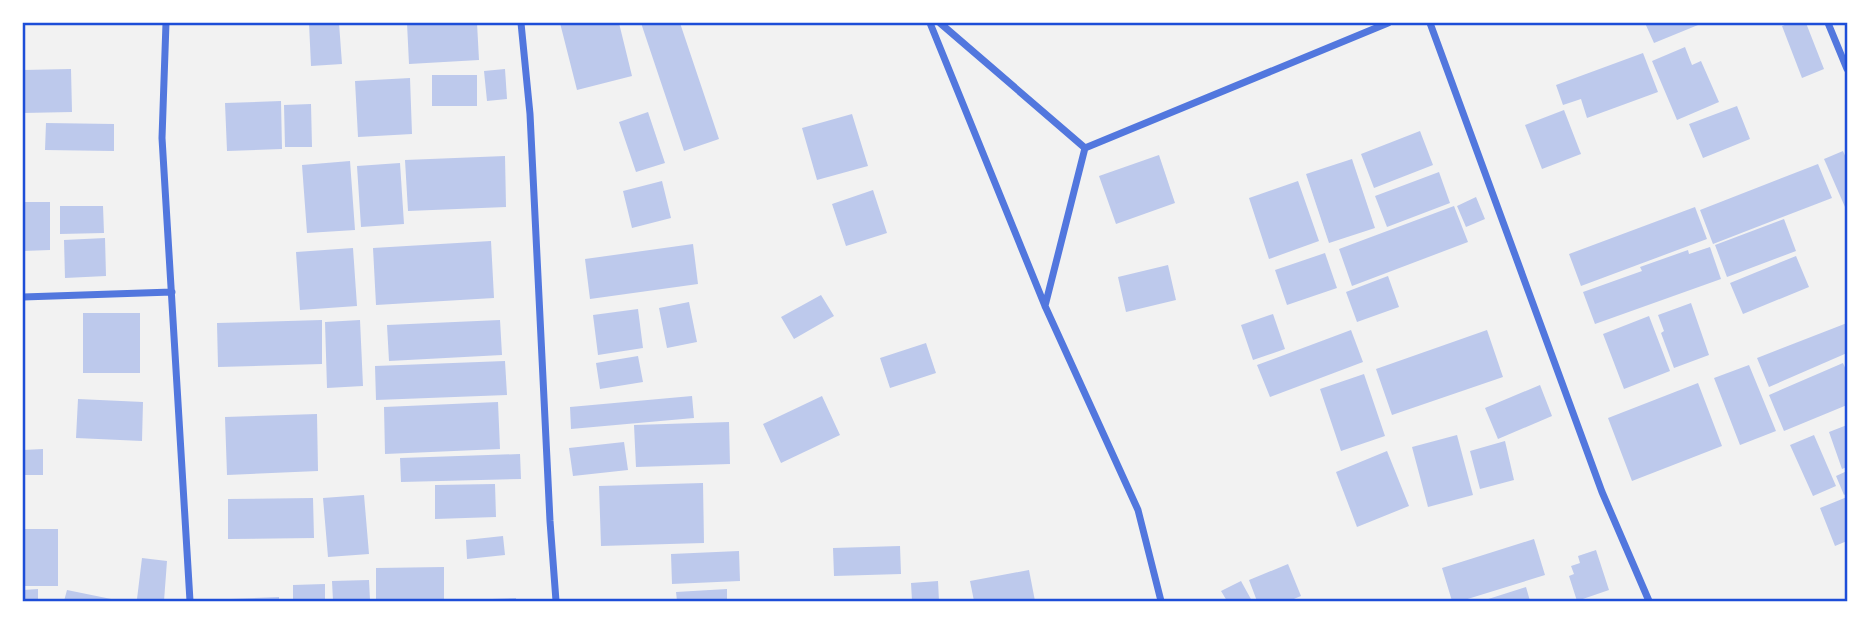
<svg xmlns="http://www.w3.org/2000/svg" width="1870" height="624" font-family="'Public Sans',sans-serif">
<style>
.building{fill:#bdc9ec}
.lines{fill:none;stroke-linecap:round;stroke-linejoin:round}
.minor{stroke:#5277de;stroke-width:7}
.neatline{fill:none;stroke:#1d4ed8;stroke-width:2.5}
</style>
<rect width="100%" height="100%" fill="#f2f2f2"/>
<path class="building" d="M309,23H339L342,64L311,66Z
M407,23H477L479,60L409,64Z
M560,23H619L632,76L577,90Z
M641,23H680L719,139L684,151Z
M1645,23H1697L1698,25L1654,43Z
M1790,23H1806L1824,69L1802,78L1782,26Z
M1685,47L1692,65L1701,61L1719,102L1677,120L1652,61Z
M1643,53L1658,92L1587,118L1581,99L1563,105L1556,85Z
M71,69L72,112L23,113V70Z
M505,69L507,99L487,101L484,71Z
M432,75H477V106H432Z
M410,78L412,134L358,137L355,81Z
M281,101L282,149L227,151L225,103Z
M311,104L312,147H285L284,105Z
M1737,106L1750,139L1703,158L1689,124Z
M1564,110L1581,154L1542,169L1525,125Z
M648,112L665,163L636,172L619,122Z
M852,114L868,166L817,180L802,128Z
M46,123L114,124V151L45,150Z
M1420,131L1433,165L1374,188L1361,154Z
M1843,151L1847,160V206L1845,207L1824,159Z
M1159,155L1175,203L1116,224L1099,176Z
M505,156L506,207L408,211L405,160Z
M1352,159L1375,228L1329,243L1306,174Z
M350,161L355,230L307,233L302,165Z
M400,163L404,224L361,227L357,166Z
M1818,164L1832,198L1713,244L1700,210Z
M1439,172L1450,203L1387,227L1375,196Z
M662,181L671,218L632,228L623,191Z
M1298,181L1319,241L1269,259L1249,198Z
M873,190L887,233L846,246L832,204Z
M1476,197L1485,219L1466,227L1457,206Z
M23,202H50V250L23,251Z
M60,206H103L104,233L60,234Z
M1454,206L1468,242L1352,286L1339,249Z
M1695,207L1707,239L1581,286L1569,254Z
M1784,219L1796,251L1727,277L1715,245Z
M105,238L106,276L65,278L64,240Z
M491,241L494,298L376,305L373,248Z
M693,244L698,284L590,299L585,259Z
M1710,247L1721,279L1595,324L1583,292L1642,271L1640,267L1688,250L1689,254Z
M353,248L357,306L300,310L296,252Z
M1325,253L1337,288L1287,305L1275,270Z
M1796,256L1809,287L1743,314L1730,283Z
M1168,265L1176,300L1126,312L1118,277Z
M1388,276L1399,307L1357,322L1346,292Z
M821,295L834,316L794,339L781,317Z
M689,302L697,342L667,348L659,308Z
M1691,303L1709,355L1674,368L1661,333L1664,331L1658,315Z
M638,309L643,348L598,355L593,315Z
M83,313H140V373H83Z
M1273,314L1285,349L1253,360L1241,325Z
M1649,316L1670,371L1624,389L1603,334Z
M322,320V364L218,367L217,323Z
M360,320L363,386L327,388L325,322Z
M500,320L502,355L389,361L387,325Z
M1847,323V353L1769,387L1757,358Z
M1351,330L1363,362L1270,397L1257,365Z
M1487,330L1503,377L1392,415L1376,369Z
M926,343L936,373L890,388L880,358Z
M638,356L643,382L600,389L596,363Z
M505,361L507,395L376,400L375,366Z
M1843,363L1847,372V405L1784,431L1769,395Z
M1749,365L1776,431L1740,445L1714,378Z
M1364,374L1385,436L1341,451L1320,389Z
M1698,383L1722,446L1632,481L1608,418Z
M1540,385L1552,416L1498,439L1485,408Z
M692,396L694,418L571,429L570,407Z
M822,396L840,435L781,463L763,424Z
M78,399L143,402L142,441L76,438Z
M498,402L500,449L385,454L384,407Z
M317,414L318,471L227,475L225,417Z
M729,422L730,464L636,467L634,425Z
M1847,425V467L1842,469L1829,432Z
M1457,435L1473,495L1428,507L1412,447Z
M1814,435L1836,486L1813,496L1790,445Z
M1505,441L1514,480L1480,489L1470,451Z
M624,442L628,470L573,476L569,448Z
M43,449V475H23V450Z
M1387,451L1409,506L1357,527L1336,472Z
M520,454L521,479L401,482L400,458Z
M1847,471V493L1844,495L1836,476Z
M703,483L704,543L601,546L599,486Z
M495,484L496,517L435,519V485Z
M364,495L369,554L328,557L323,498Z
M1847,497V541L1835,546L1820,508Z
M313,498L314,538L228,539V499Z
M23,529H58V586H23Z
M503,536L505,555L467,559L466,540Z
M1534,539L1545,575L1461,601H1452L1442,568Z
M900,546L901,574L834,576L833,548Z
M1596,550L1609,590L1577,601L1569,576L1574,574L1571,566L1580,563L1578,556Z
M739,551L740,581L672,584L671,554Z
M142,558L167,561L164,601L137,599Z
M1288,564L1301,596L1289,601H1257L1249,580Z
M444,567V601H376V568Z
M1029,570L1035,601H974L970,581Z
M369,580L370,600L333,601L332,581Z
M938,581L939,601H912L911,583Z
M1241,581L1252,601H1227L1221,591Z
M325,584V601H293V585Z
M1526,587L1530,601H1482Z
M38,589V601H23V590Z
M727,589V601H677L676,592Z
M67,590L116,600V601H64Z
M279,597V601H231V599Z
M516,598V601H492V599Z"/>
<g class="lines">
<path class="minor" d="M166,23L162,138L190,601
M521,23L530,114L550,521L556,601
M930,23L1045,306L1138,510L1161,601
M940,23L1085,148
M1430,23L1602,492L1649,601
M1828,23L1847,69
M1085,148L1388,23
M23,297L172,292
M1045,306L1085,148"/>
</g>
<rect width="1870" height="624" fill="none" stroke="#ffffff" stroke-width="49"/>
<rect x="24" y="24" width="1822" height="576" class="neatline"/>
</svg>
